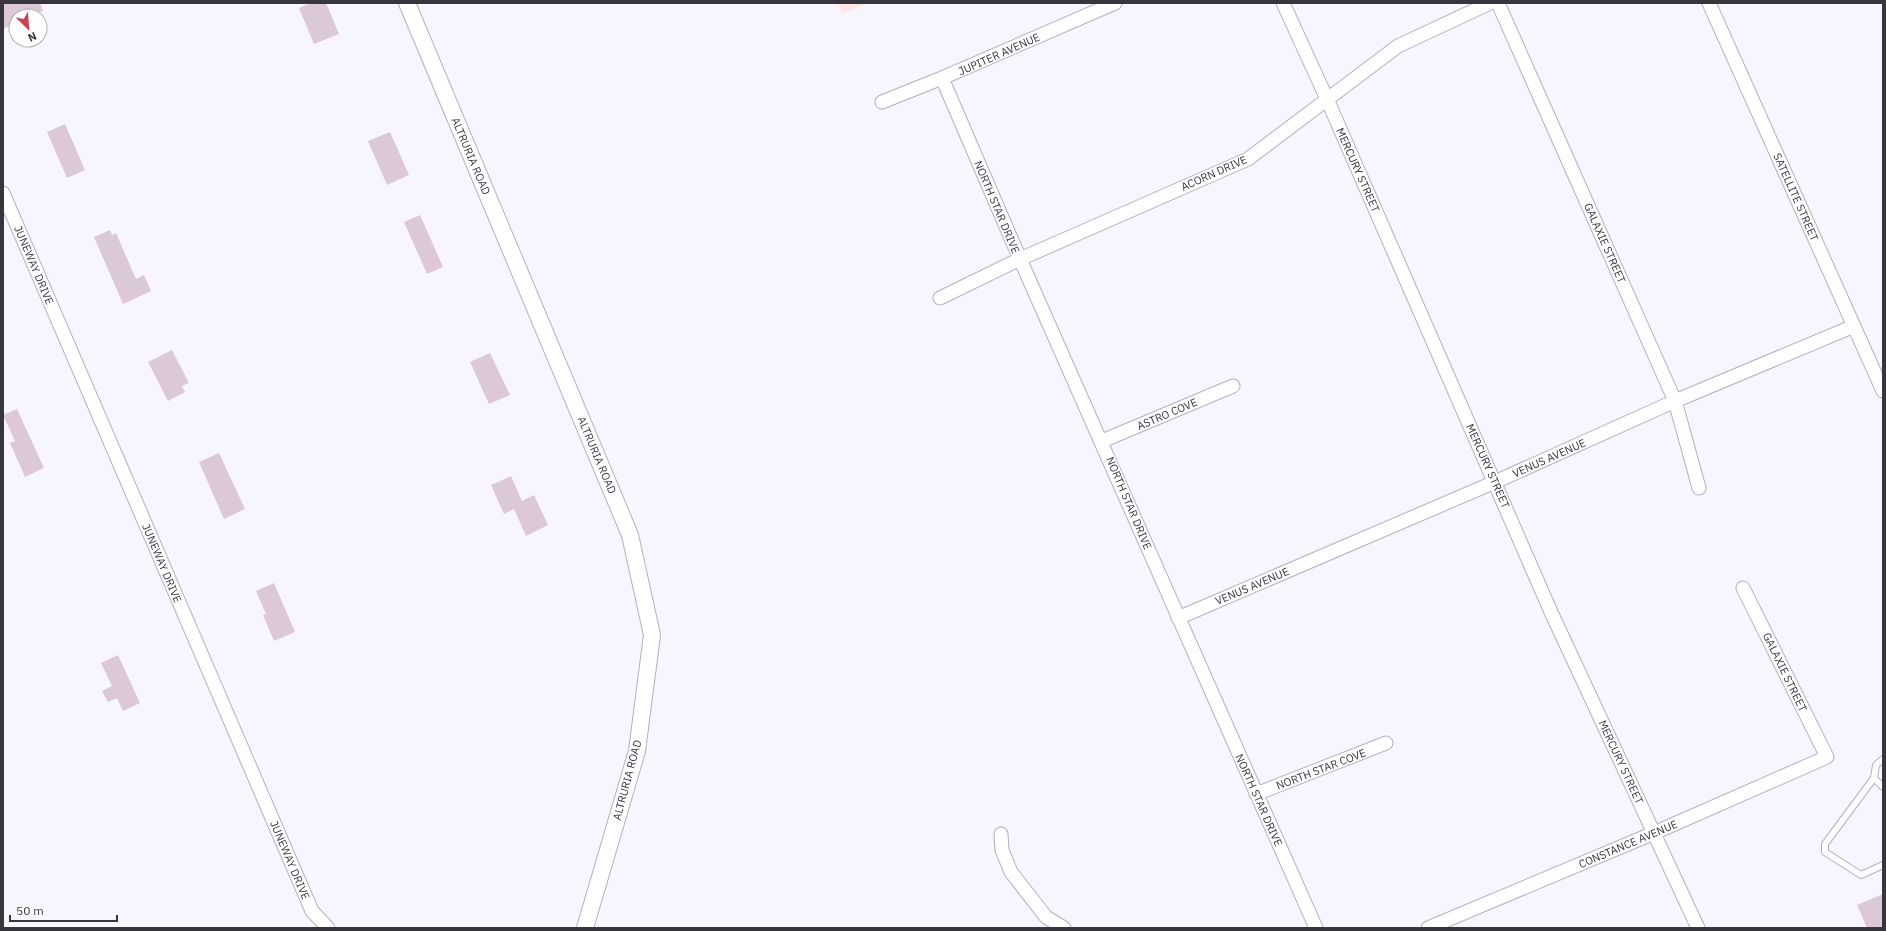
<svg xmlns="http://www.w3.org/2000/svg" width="1886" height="931" font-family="'IBM Plex Sans',sans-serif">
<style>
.education{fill:#fde7e6}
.building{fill:#dcc9d7}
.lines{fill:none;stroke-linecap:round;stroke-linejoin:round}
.service-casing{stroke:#b4afc3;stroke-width:8}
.minor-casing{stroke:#b4afc3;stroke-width:15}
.tertiary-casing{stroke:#b4afc3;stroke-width:18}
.service{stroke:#fff;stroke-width:6}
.minor{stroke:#fff;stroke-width:13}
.tertiary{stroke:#fff;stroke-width:16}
.labels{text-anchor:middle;stroke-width:3;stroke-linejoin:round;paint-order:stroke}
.street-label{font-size:11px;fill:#37353d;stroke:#fff}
</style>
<rect width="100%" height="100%" fill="#f7f5fd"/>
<path class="education" d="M838,3H868L842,14Z"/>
<path class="building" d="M3,3H40L43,11L33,16H16V23L3,29Z
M311,3H326L339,34L314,44L299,8Z
M65,124L85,170L67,178L47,132Z
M390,132L409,175L387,185L368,141Z
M420,215L443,267L427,274L404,222Z
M110,230L112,235L116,233L136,279L144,275L151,291L123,304L94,237Z
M172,350L189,383L182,386L185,392L168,401L148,362Z
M490,353L510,395L489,404L470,362Z
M17,409L44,468L25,477L10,443L15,441L3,415Z
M219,453L245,509L224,519L199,462Z
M511,476L522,501L534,495L548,525L526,536L514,509L504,514L491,485Z
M274,583L295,632L274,641L263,615L266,614L256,591Z
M118,655L140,703L123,711L117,698L108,702L102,691L112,686L101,663Z
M1883,894V928H1867L1857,905Z"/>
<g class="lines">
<defs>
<path id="service" d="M1874,778L1876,765L1883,759
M1883,787L1874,778L1825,844V852L1861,875L1883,865"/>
<path id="minor" d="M1283,3L1327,99L1551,612L1698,928
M1498,3L1675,401L1699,488
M1709,3L1883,391
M942,78L1020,259L1316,928
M882,102L942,78L1115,3
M3,193L312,911L328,928
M940,298L1020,259L1248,159L1398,46L1490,3
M1102,441L1233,386
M1178,618L1495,482L1675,401L1854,326
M1256,794L1386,743
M1001,834L1002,850L1011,872L1046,917L1064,928
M1428,928L1654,833L1827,757L1743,588"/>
<path id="tertiary" d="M407,3L630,535L652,635L637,751L585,928"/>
</defs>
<use href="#service" class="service-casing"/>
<use href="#minor" class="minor-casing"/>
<use href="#tertiary" class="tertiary-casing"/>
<use href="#service" class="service"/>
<use href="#minor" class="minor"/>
<use href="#tertiary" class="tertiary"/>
</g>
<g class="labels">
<g class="street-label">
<text transform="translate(999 54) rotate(-24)" y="4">JUPITER AVENUE</text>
<text transform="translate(471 156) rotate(67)" y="4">ALTRURIA ROAD</text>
<text transform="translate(1358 170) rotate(66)" y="4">MERCURY STREET</text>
<text transform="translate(1214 173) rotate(-24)" y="4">ACORN DRIVE</text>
<text transform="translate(1796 197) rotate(66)" y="4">SATELLITE STREET</text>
<text transform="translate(997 207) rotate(67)" y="4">NORTH STAR DRIVE</text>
<text transform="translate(1605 243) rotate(66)" y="4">GALAXIE STREET</text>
<text transform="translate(34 265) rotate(67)" y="4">JUNEWAY DRIVE</text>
<text transform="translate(1167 414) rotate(-23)" y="4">ASTRO COVE</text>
<text transform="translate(597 455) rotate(67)" y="4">ALTRURIA ROAD</text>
<text transform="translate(1549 458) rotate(-24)" y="4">VENUS AVENUE</text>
<text transform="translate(1488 466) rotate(66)" y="4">MERCURY STREET</text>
<text transform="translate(1129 503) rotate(67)" y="4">NORTH STAR DRIVE</text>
<text transform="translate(162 563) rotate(67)" y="4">JUNEWAY DRIVE</text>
<text transform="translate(1252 586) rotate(-23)" y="4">VENUS AVENUE</text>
<text transform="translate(1785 672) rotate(64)" y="4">GALAXIE STREET</text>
<text transform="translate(1621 762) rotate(65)" y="4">MERCURY STREET</text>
<text transform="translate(1321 769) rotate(-21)" y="4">NORTH STAR COVE</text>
<text transform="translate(627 780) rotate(-75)" y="4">ALTRURIA ROAD</text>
<text transform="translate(1259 800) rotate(66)" y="4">NORTH STAR DRIVE</text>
<text transform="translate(1628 844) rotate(-23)" y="4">CONSTANCE AVENUE</text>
<text transform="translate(290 860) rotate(67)" y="4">JUNEWAY DRIVE</text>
</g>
</g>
<rect width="1886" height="931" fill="none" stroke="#37353d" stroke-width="8"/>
<g transform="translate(28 28) rotate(155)"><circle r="19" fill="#ffffff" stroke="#afaeb1"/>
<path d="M0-3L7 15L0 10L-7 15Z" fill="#d04053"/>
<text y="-6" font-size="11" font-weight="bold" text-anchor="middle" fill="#37353d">N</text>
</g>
<path d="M10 915v6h107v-6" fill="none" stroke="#37353d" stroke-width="2"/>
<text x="16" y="915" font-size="12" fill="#37353d" stroke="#ffffff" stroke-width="3" paint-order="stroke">50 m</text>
</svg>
